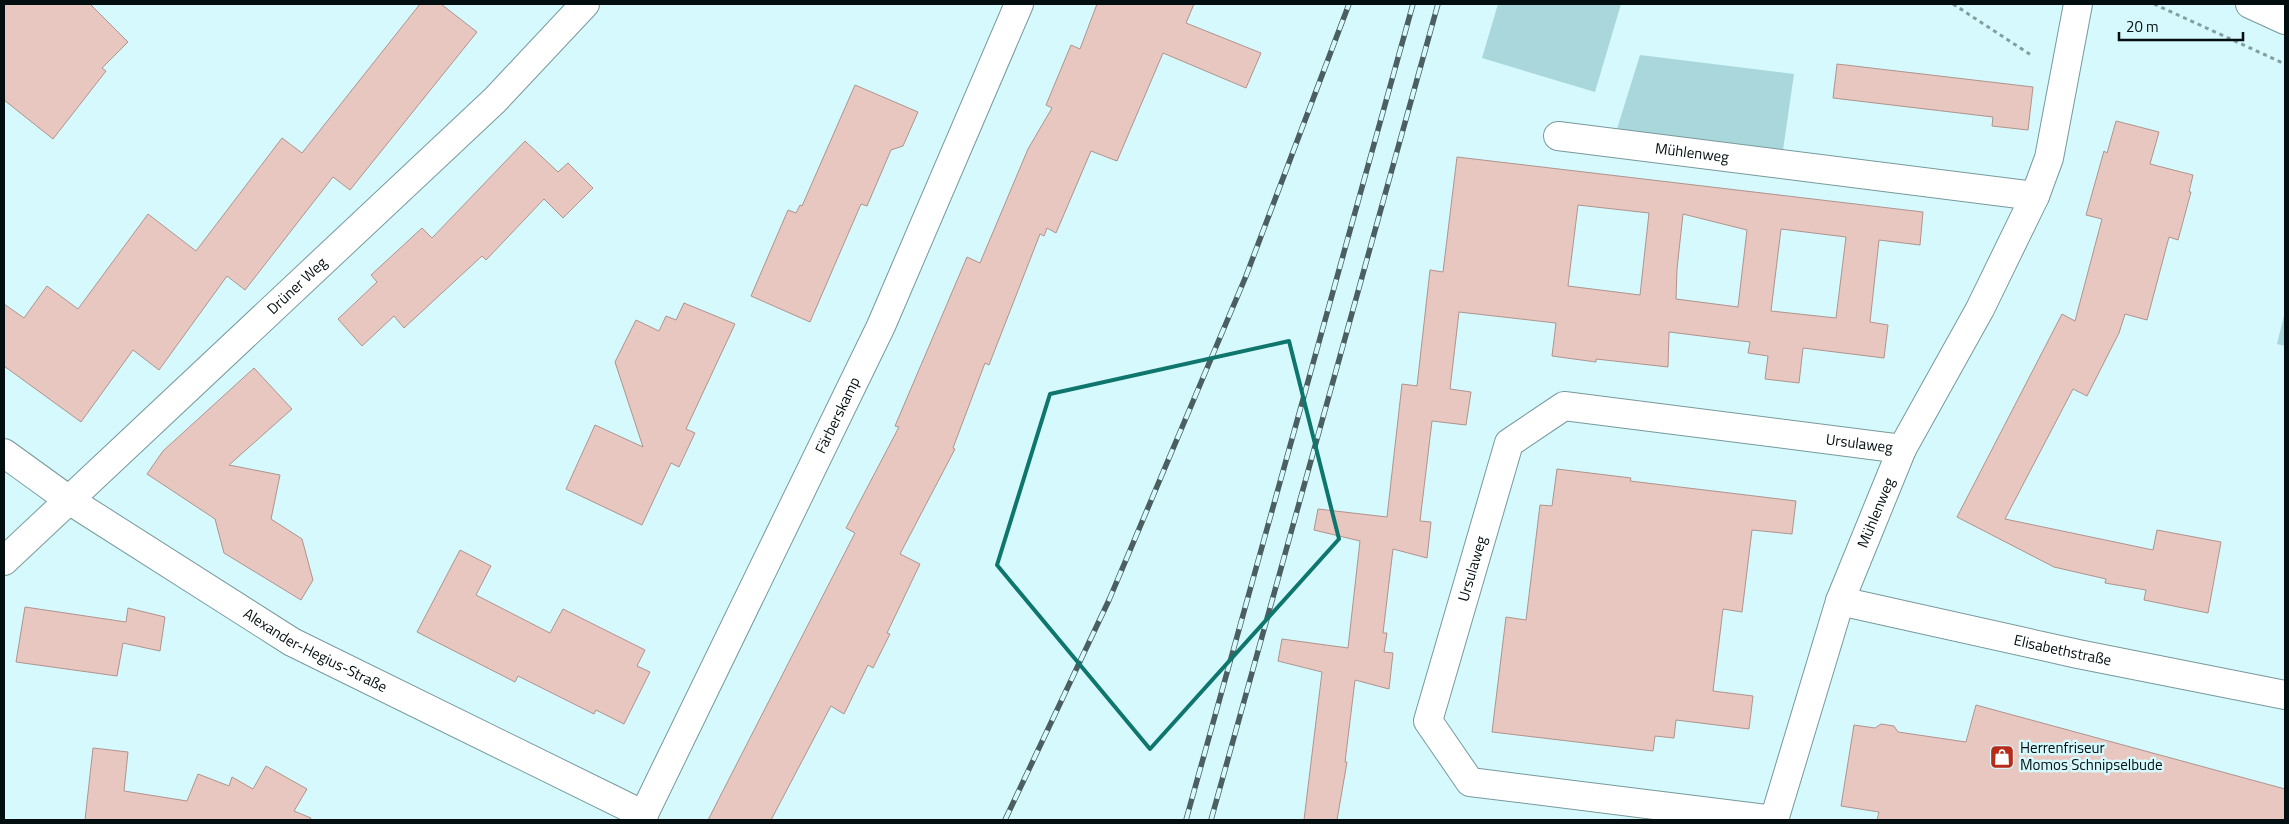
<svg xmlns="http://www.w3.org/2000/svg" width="2289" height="824" font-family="'Titillium Web',sans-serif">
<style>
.green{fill:#a9d7db}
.building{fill:#e7c7c0;stroke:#b1938d;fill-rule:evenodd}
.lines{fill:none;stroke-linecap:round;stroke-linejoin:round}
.street-casing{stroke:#78999c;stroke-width:30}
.secondary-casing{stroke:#78999c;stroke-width:30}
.path{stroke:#839ea0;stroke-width:3;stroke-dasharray:4 4;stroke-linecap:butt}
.street{stroke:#fff;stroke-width:28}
.secondary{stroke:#fff;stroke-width:28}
.rail-casing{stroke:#4b5f61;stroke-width:5.5}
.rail{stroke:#d5f9fc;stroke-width:4;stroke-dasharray:11;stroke-linecap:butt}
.marked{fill:none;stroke:#0f766e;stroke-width:4;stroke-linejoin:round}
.labels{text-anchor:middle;stroke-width:5;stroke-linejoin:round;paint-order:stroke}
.street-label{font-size:15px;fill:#030e10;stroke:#d5f9fc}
.poi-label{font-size:15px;fill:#030e10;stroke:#d5f9fc;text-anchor:start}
</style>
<rect width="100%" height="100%" fill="#d5f9fc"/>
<path class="green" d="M1498,4H1621L1595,92L1482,58Z
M1640,55L1794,74L1783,150L1617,129Z
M2285,312V346L2277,344Z"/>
<path class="building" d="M4,4H90L128,42L102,68L106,71L53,139L4,100Z
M420,4H441L477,32L350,190L333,177L245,290L227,276L159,370L133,350L81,422L4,366V304L24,318L47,286L78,309L148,214L196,251L282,138L302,153Z
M1097,4H1194L1186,23L1261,53L1246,88L1163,53L1117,161L1091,151L1056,233L1047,228L1044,236L1040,234L989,365L985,363L953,448L955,449L900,554L920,564L887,633L890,634L873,668L868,665L844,714L831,706L771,820H708L855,533L846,528L899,427L895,426L967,257L980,263L1028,149L1052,108L1046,105L1071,45L1080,49Z
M1837,64L2033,87L2028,130L1992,126L1993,117L1833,98Z
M855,85L918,112L903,146L891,150L867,206L861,204L810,322L751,296L788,210L796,213L800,205L802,206Z
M2116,121L2159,132L2150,164L2193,175L2189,192H2191L2178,240L2169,237L2147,320L2125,314L2119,333L2087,396L2073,389L2005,519L2153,550L2157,530L2221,542L2208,613L2144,600L2146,590L2105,583L2106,579L2054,567L1957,517L2062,314L2075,321L2102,219L2086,215L2104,151L2107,153Z
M525,141L558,172L568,163L593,188L563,218L544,199L486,260L482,256L404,328L394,316L362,346L338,319L377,282L371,275L422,228L432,238Z
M1457,157L1923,212L1920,245L1879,240L1870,322L1888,325L1884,358L1803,348L1799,383L1765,379L1768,356L1748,353L1750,342L1669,332L1668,367L1596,359V362L1552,356L1556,323L1459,312L1450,389L1471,392L1466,425L1432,421L1420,521L1431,522L1427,558L1393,549L1383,633H1387L1384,652L1393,653L1389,689L1355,680L1345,762H1347L1337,820H1304L1322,672L1278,661L1282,639L1348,648L1360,541L1314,530L1318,509L1387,517L1402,384L1417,386L1430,270L1443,272ZM1578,205L1649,213L1640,295L1568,286ZM1683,214L1747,230L1738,307L1676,299L1677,269ZM1781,229L1846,237L1836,318L1771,311Z
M684,303L735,324L686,429L695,433L679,467L671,463L642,525L566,489L595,425L643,447L615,362L636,320L659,331L666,316L676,320Z
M254,368L292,409L229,465L280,475L271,519L302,539L313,580L301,600L224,553L215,519L147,474L163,451Z
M1557,469L1631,478L1630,481L1796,501L1792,534L1752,530L1742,612L1723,609L1713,691L1753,696L1749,729L1676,720L1674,738L1655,736L1653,751L1492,732L1506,617L1526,620L1540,505L1552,506Z
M460,550L491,566L476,595L550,633L563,609L645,650L637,666L650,672L624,724L596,710L594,714L518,676L515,682L417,632Z
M25,607L126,622L128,608L165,617L160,651L123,643L117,676L16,662Z
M1976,705L2285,789V820H1877L1879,812L1841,806L1854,725L1875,728L1881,724L1894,726L1898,732L1966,742Z
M93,748L128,752L124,791L187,801L198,774L229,786L232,777L253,789L266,766L307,789L294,811L311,818L310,820H85Z"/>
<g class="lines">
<defs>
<g id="street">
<path id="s1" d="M1558,136L2035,196"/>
<path id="s2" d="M4,453L69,500L292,642L644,815"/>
<path id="s3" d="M4,561L495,100L585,4"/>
<path id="s4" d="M1840,601L2078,654L2285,695"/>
<path id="s5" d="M641,820L881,326L1019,4"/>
<path id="s6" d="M1774,820L1470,782L1428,721L1509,443L1564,406L1902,449"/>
<path id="s7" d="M1774,820L1840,601L1902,449L1980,309L2035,196L2049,158L2078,4"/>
</g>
<path id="secondary" d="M2250,4L2285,20"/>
</defs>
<use href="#street" class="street-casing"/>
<use href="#secondary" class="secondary-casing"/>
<path class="path" d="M1953,4L2031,55
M2154,4L2285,64"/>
<use href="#street" class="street"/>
<use href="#secondary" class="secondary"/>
<defs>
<path id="rail" d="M1005,820L1109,600L1246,276L1349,4
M1186,820L1413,4
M1211,820L1438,4"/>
</defs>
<use href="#rail" class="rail-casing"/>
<use href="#rail" class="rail"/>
</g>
<path class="marked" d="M1289,341L1339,539L1150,749L997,565L1050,394Z"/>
<defs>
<symbol id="shop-square" viewBox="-11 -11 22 22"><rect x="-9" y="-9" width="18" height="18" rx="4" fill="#b82b18" stroke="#d5f9fc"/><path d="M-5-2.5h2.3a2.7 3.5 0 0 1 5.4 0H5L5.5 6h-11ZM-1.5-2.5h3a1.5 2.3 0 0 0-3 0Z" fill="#fff"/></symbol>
</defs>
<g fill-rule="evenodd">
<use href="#shop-square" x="1988" y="743" width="28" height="28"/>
</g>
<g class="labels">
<g class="street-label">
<text dy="5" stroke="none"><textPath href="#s1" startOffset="135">Mühlenweg</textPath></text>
<text dy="5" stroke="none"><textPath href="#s3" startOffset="402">Drüner Weg</textPath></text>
<text dy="5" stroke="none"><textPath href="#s5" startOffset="450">Färberskamp</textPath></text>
<text dy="5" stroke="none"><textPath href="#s6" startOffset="1034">Ursulaweg</textPath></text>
<text dy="5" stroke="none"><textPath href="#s7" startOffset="324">Mühlenweg</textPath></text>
<text dy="5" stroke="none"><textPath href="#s6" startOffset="539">Ursulaweg</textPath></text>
<text dy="5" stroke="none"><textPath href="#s2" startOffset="369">Alexander-Hegius-Straße</textPath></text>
<text dy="5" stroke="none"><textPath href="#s4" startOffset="228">Elisabethstraße</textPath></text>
</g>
<g class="poi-label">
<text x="2020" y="753">Herrenfriseur<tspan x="2020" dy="17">Momos Schnipselbude</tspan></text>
</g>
</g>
<rect width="2289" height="824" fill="none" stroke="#030e10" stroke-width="10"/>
<path d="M2119 32v8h124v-8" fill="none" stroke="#030e10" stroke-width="2.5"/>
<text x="2126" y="32" font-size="15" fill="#030e10" stroke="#d5f9fc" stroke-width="4" paint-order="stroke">20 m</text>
</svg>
